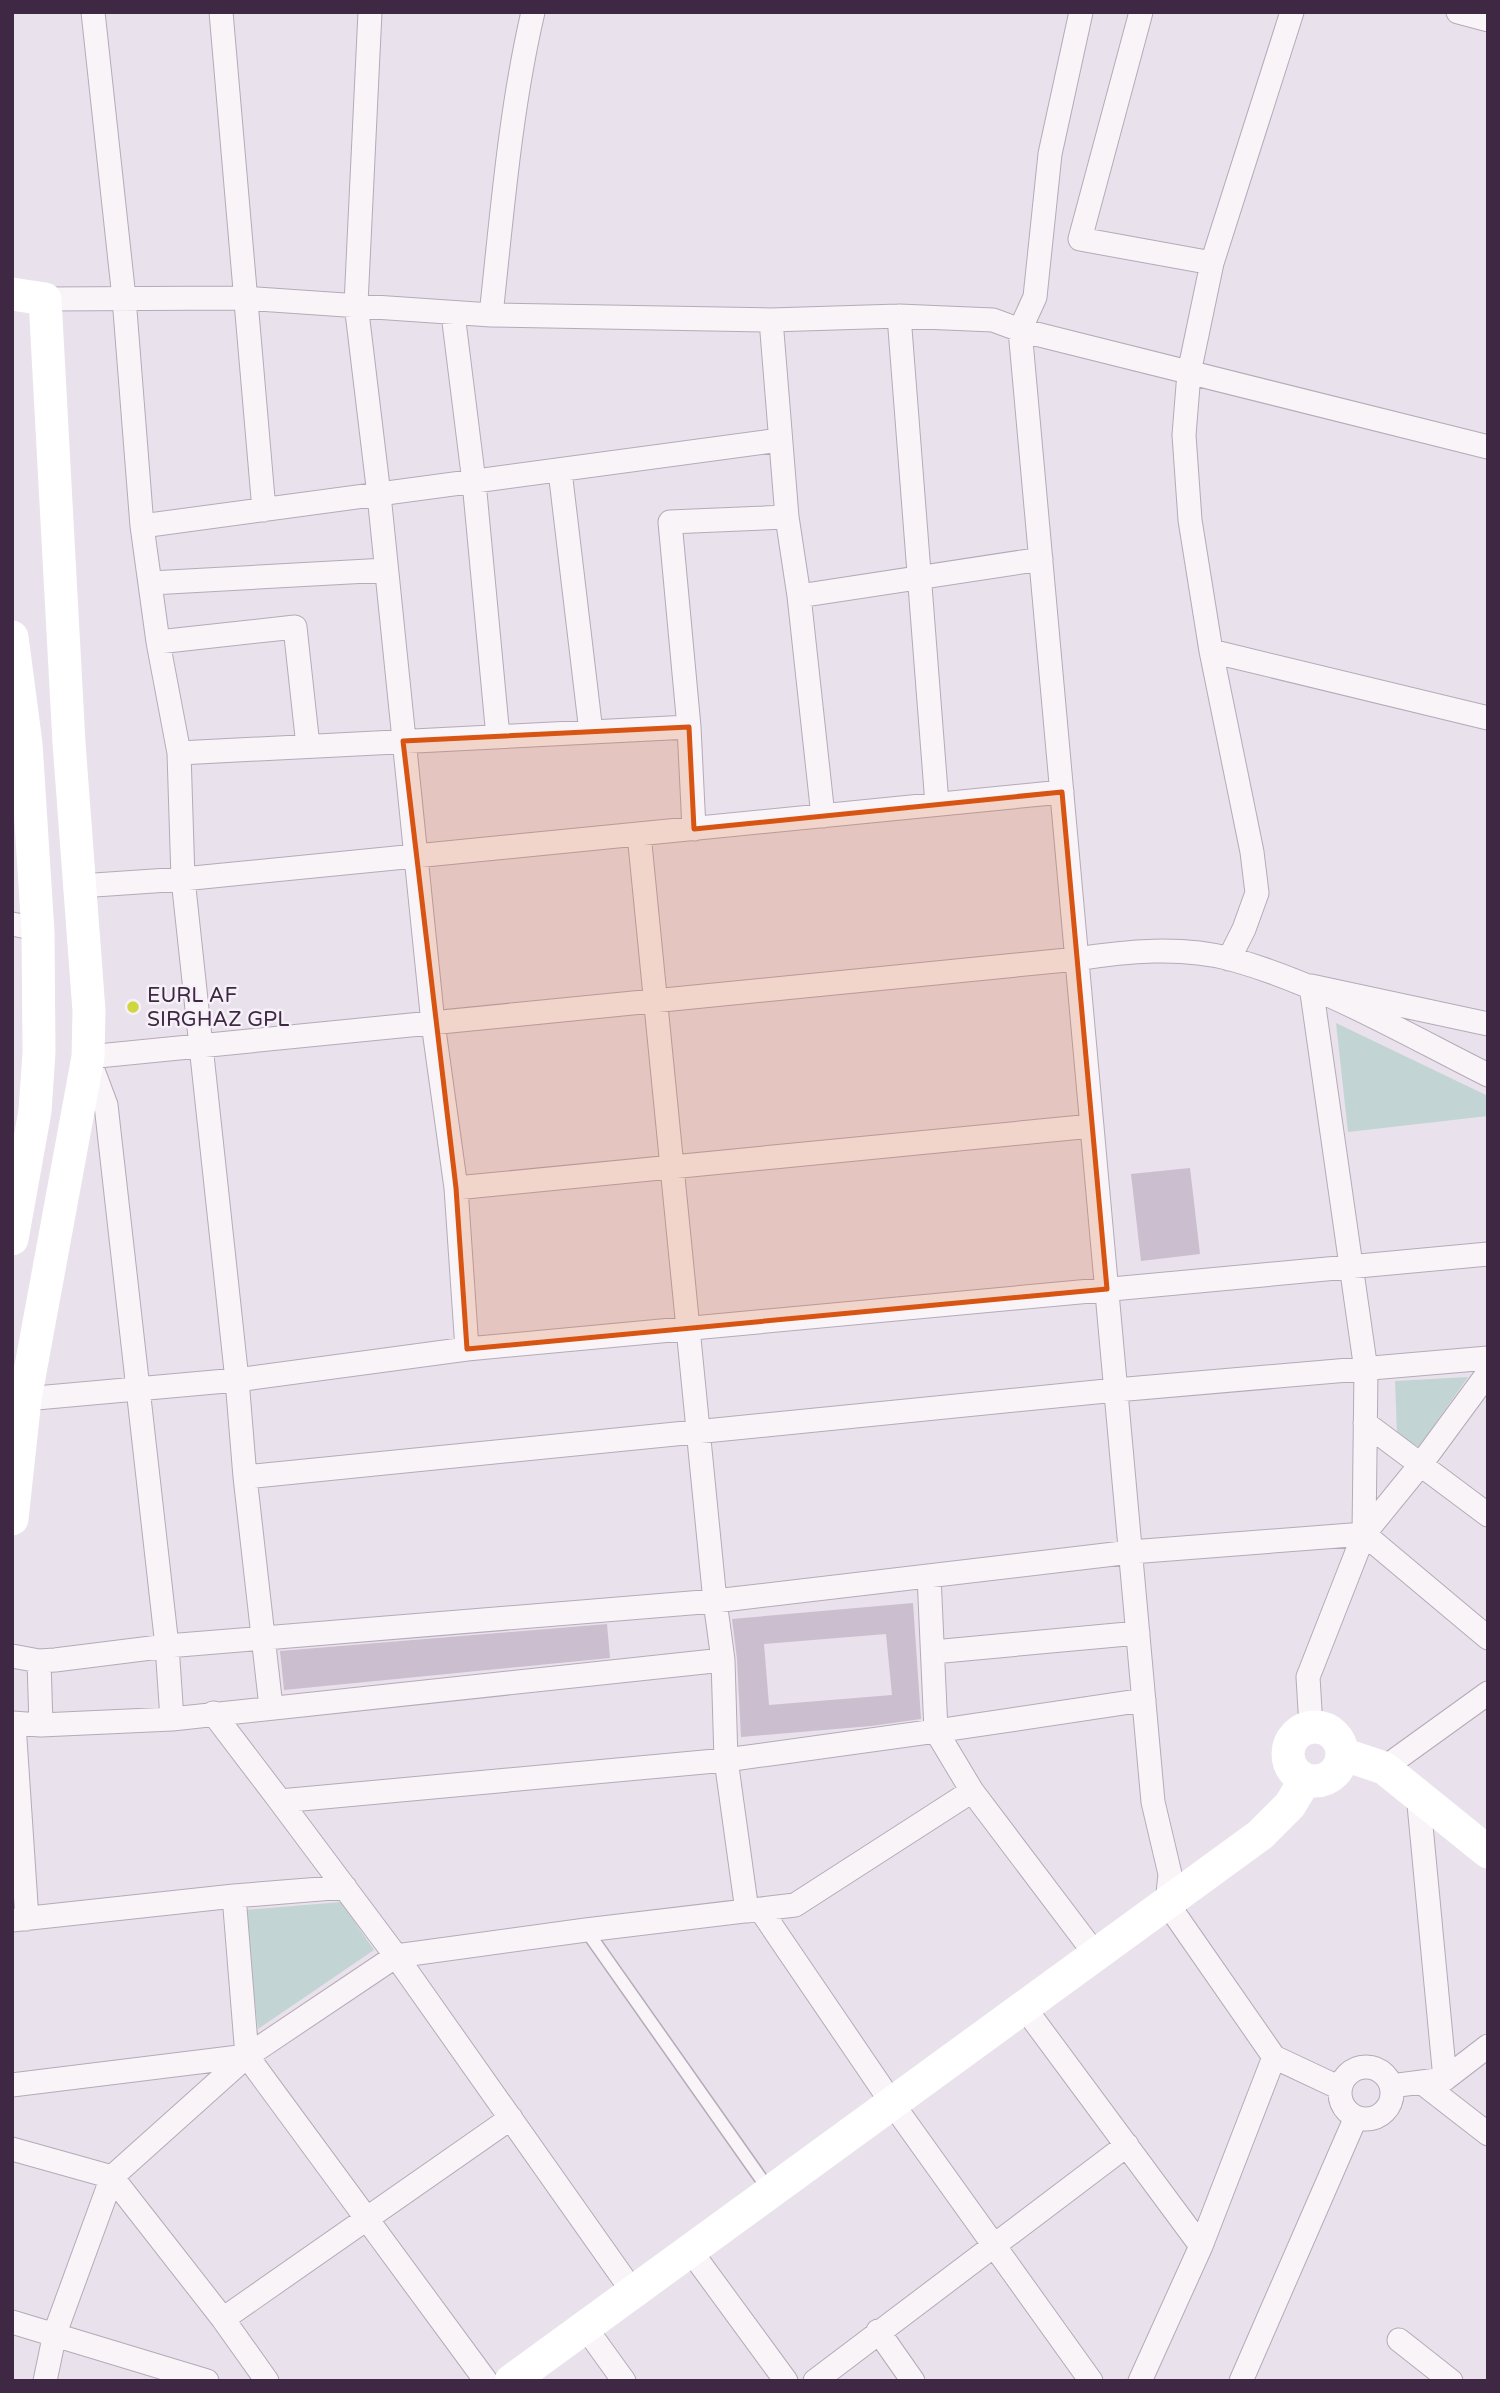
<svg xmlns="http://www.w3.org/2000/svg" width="1500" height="2393" font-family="'Varela Round',sans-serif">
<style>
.green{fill:#c2d5d4}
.building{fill:#cbbece;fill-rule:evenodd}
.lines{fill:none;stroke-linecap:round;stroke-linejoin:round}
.lane-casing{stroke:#b6aab9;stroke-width:15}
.street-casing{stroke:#b6aab9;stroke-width:25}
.lane{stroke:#f8f4f8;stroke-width:12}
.street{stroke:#f8f4f8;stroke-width:23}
.secondary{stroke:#fff;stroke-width:33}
.marked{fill:#d75412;fill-opacity:0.2;stroke:#d75412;stroke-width:5;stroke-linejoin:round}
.poi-dot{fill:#d0d640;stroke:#f6f1f8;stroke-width:2.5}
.labels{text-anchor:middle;stroke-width:5;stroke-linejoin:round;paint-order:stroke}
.poi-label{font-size:21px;fill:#3f2843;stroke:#f6f1f8;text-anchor:start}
</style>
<rect width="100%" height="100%" fill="#e9e1eb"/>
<path class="green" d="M1336,1023L1488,1096V1116L1348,1132Z
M1468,1377L1419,1447L1397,1434L1395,1381Z
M341,1902L374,1950L258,2029L244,1910Z"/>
<path class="building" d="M1190,1168L1200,1254L1141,1261L1131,1174Z
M913,1603L921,1719L871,1726L741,1737L737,1659L732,1619ZM886,1634L892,1695L769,1705L764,1644Z
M607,1624L610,1658L284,1690L280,1651Z"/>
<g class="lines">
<defs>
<path id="lane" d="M586,1930L769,2190"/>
<path id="street" d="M93,12L124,298L142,526L158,642L179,753L183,879L237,1380L245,1477L271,1707
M221,12L264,510
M370,12L356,304L379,495L433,1023L456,1188L467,1349
M1081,12L1050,154L1035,297L1020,330L1153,1802L1170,1874L1167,1903L1274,2057L1340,2088
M1141,12L1080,239L1212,263
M1458,12L1488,20
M45,299L244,298L491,315L771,320L899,316L993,320L1020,330L1488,447
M453,314L474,482L498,737
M491,315C502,214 510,111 533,12
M899,316L937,804
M771,320L787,517
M560,471L591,732
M142,526L779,440
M151,583L386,570
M799,596L1041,559
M158,642L295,627L308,746
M1211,651L1488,718
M179,753L689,727
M694,829L689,727L670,522L787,517L799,596L823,816
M639,834L715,1601L723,1660L726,1760L747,1911
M80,886L183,879L1062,792
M12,924L37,929
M1229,959L1244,929L1257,893L1252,852L1211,651L1190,520L1184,435L1189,373L1212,263L1292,12
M456,1188L1092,1126
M25,1399L237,1380L467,1349L1488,1254
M1365,1423L1488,1515
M245,1477L1116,1390L1488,1358
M1364,1534L1366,1370L1311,986L1488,1024
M1364,1534L1421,1464L1488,1373
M1364,1534L1488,1638
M929,1576L936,1731L1144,1700
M933,1652L1138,1633
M12,1656L39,1661L55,1660L167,1646L715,1601L1131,1552L1364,1534L1308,1677L1311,1727
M39,1661L41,1725
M213,1713L280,1801
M172,1719L167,1646L106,1105L88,1057L1077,959C1127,951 1181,946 1231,959C1321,984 1404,1033 1488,1075
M12,1723L41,1725L172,1719L723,1660
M14,1724L27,1919
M1384,1768L1488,1693
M345,1887L234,1896L247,2056L486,2381
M760,1909L892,2103L1091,2381
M12,1920L234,1896
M1024,2007L1201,2246
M1340 2093a26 26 0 1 1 52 0a26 26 0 1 1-52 0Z
M1445,2079L1488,2046
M1421,2082L1488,2134
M12,2085L247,2056
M1391,2086L1445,2079L1418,1794
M12,2149L112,2177L223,2319
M690,2250L786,2381
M633,2292L396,1956L280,1801L726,1760L936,1731L972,1791L1096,1955
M12,2322L207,2381
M585,2327L624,2381
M878,2331L913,2381
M1399,2340L1451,2381
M45,2381L55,2333L112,2177L247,2056L396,1956L586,1930L795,1905L972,1791
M267,2381L223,2319L511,2118
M815,2381L1127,2145
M1140,2381L1201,2246L1274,2057
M1241,2381L1356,2117"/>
</defs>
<use href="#lane" class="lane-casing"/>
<use href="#street" class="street-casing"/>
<use href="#lane" class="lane"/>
<use href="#street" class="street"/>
<path class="secondary" d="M12,294L45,299L69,743L89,1011L88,1057L25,1399L12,1519
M12,637L26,744L38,932L39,1052L35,1111L12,1239
M1288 1754a27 27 0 1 1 54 0a27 27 0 1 1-54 0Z
M1342,1754L1384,1768L1488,1852
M511,2381L1260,1835L1290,1805L1305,1780"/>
</g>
<path class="marked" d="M689,727L694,829L1062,792L1107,1289L467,1349L456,1188L403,741Z"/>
<circle class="poi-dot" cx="133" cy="1007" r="7"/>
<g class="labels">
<g class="poi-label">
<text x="147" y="1002">EURL AF<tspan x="147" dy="24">SIRGHAZ GPL</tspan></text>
</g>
</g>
<rect width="1500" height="2393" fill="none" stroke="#3f2843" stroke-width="28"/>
</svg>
